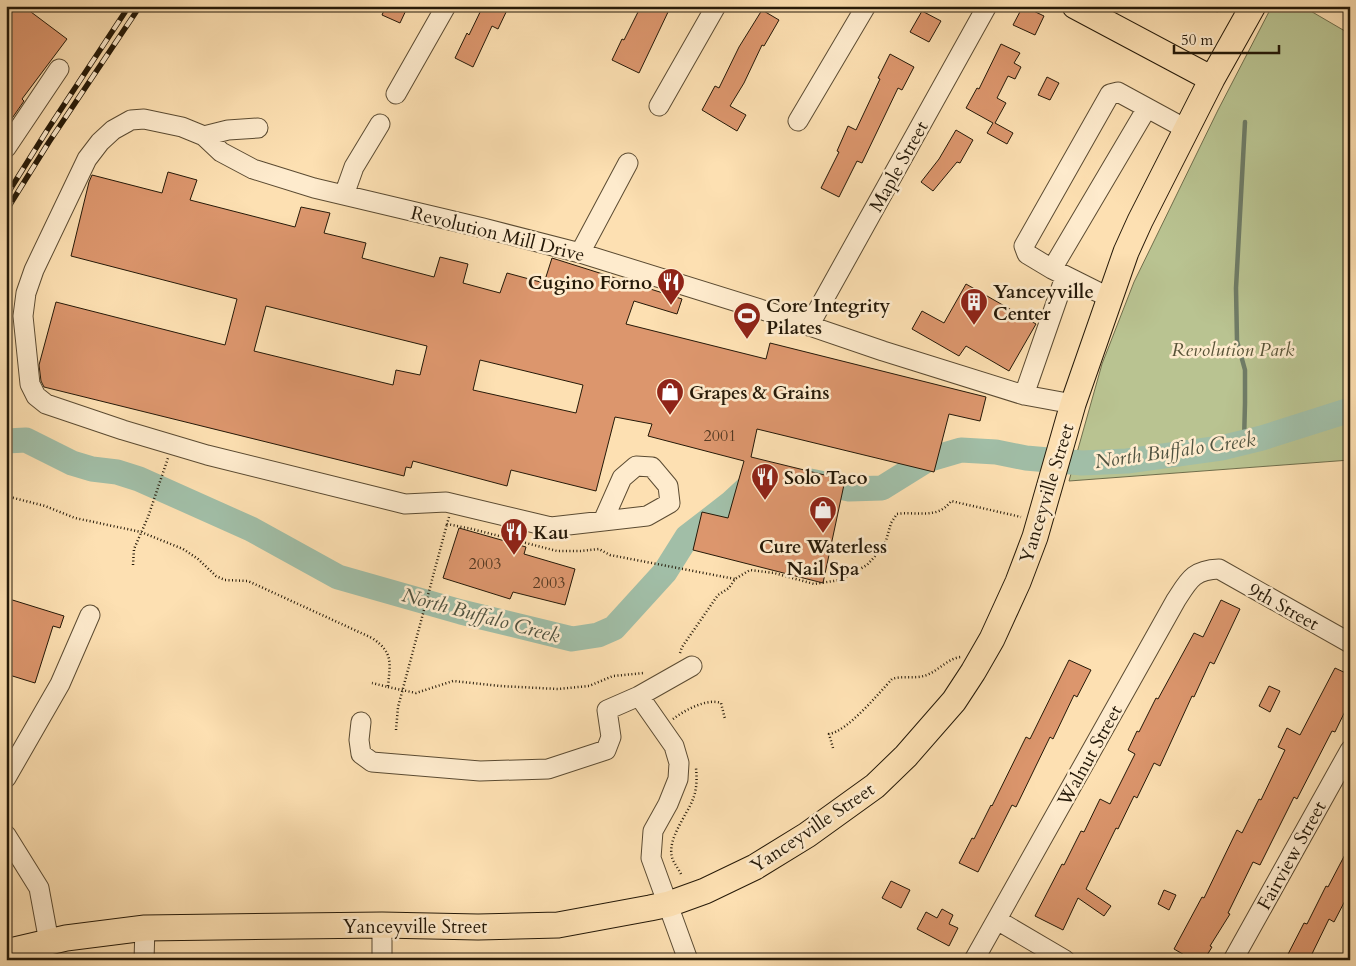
<svg xmlns="http://www.w3.org/2000/svg" width="1356" height="966" font-family="Cardo,serif">
<style>
.green{fill:#b9c391;stroke:#6f6e4c}
.lines{fill:none;stroke-linecap:round;stroke-linejoin:round}
.stream{stroke:#6f7c67;stroke-width:4.5}
.river{stroke:#a1bea7;stroke-width:25}
.building{fill:#dc966d;stroke:#251908;fill-rule:evenodd}
.minor-casing{stroke:#5b4b32;stroke-width:21}
.major-casing{stroke:#251908;stroke-width:27}
.path{stroke:#251908;stroke-width:2.5;stroke-dasharray:1 2.5;stroke-linecap:butt}
.minor{stroke:#feebcd;stroke-width:19}
.major{stroke:#fde0b2;stroke-width:25}
.rail-casing{stroke:#251908;stroke-width:5.5}
.rail{stroke:#feebcd;stroke-width:4;stroke-dasharray:11;stroke-linecap:butt}
.labels{text-anchor:middle;stroke-width:5;stroke-linejoin:round;paint-order:stroke}
.number-label{font-size:16px;fill:#533821}
.street-label{font-size:19px;fill:#251908;stroke:#feebcd}
.poi-label{font-size:19px;font-weight:bold;fill:#251908;stroke:#feebcd;text-anchor:start}
.park-label{font-size:19px;font-style:italic;fill:#595438;stroke:#feebcd}
.water-label{font-size:20px;font-style:italic;fill:#505340;stroke:#feebcd}
</style>
<rect width="100%" height="100%" fill="#fde0b2"/>
<filter id="stains"><feTurbulence type="fractalNoise" baseFrequency=".004" numOctaves="4"/><feColorMatrix values="0 0 0 0 .2 0 0 0 0 .09 0 0 0 0 .02 0 0 0 .5 -.17"/></filter>
<radialGradient id="worn" r=".72"><stop offset=".6" stop-color="#630" stop-opacity="0"/><stop offset="1" stop-color="#630" stop-opacity=".3"/></radialGradient>
<path class="green" d="M1272,6H1302L1350,34V460L1069,481L1102,364L1134,282L1218,110Z"/>
<g class="lines">
<path class="stream" d="M1216,6L1217,10
M1244,442L1245,403V370L1237,341L1236,288L1245,122"/>
<path class="river" d="M6,441L26,440L72,463L92,469L117,472L139,479L251,529L338,577L461,612L572,639L598,635L614,628L665,572L687,537L731,503L758,478
M810,481L849,489L882,488L927,460L961,450L996,452L1026,458L1082,463L1127,461L1221,448L1262,438L1350,410"/>
</g>
<path class="building" d="M6,6H23L67,39L22,99L24,101L6,127Z
M386,6H408L400,23L382,15Z
M483,6H509L498,29L492,26L473,67L455,58L467,33L469,35Z
M641,6H661L669,10L639,73L612,60L622,39L624,40Z
M1023,6L1044,16L1035,35L1013,25Z
M762,10L779,20L764,46L762,45L744,83L730,106L746,115L737,131L702,110L715,86L719,88L739,47Z
M922,11L941,21L929,42L910,32Z
M1001,44L1020,53L1014,63L1021,67L1015,79L1008,76L997,98L1006,103L995,123L1013,133L1007,144L987,133L993,123L966,108L977,88L979,89Z
M890,54L914,67L902,90L898,88L862,163L857,161L839,197L821,188L839,152L837,151L848,126L856,130L880,79L878,78Z
M1047,77L1059,83L1050,100L1038,95Z
M956,130L973,140L960,163L957,162L933,191L921,182L939,159Z
M168,172L197,180L190,200L295,227L301,207L330,213L324,233L366,243L362,258L434,277L440,257L468,264L463,283L500,293L507,273L544,283L552,258L682,299L677,314L634,301L626,324L766,359L770,343L986,397L980,421L949,414L934,472L757,429L751,457L845,480L823,583L693,550L702,512L728,518L744,461L648,436L652,424L615,417L596,491L511,470L507,486L413,461L411,468L406,467L404,476L44,387L41,381L39,365L56,302L225,345L237,299L71,256L89,182L92,175L162,193ZM266,306L427,346L420,375L396,370L393,385L254,351ZM480,360L583,385L576,413L473,390Z
M966,284L1036,324L1009,371L966,346L959,356L912,329L922,311L944,323Z
M459,528L526,547L524,554L575,569L565,605L513,592L510,599L443,578Z
M6,598L64,616L60,628L53,626L35,683L6,674Z
M1221,600L1240,609L1214,664L1210,662L1194,697L1192,696L1160,766L1154,763L1137,798L1134,796L1118,829L1116,828L1086,889L1111,906L1104,916L1078,898L1063,930L1035,916L1062,864L1064,865L1081,831L1084,832L1100,799L1110,804L1135,754L1128,750L1137,731L1139,732L1156,698L1158,699L1194,633L1203,637Z
M1069,660L1091,670L1077,697L1074,695L1053,739L1050,737L1016,807L1012,805L978,872L959,863L972,838L974,839L991,805L992,806L1026,737L1030,739Z
M1335,668L1350,675V701L1335,732L1332,731L1297,799L1294,797L1260,865L1253,862L1228,913L1230,914L1210,946L1212,947L1204,960H1193L1174,949L1202,897L1204,898L1237,830L1242,833L1259,799L1261,800L1285,750L1278,747L1287,728L1300,735Z
M1269,686L1280,691L1270,712L1259,706Z
M1350,845V891L1334,922L1329,919L1309,960H1285L1304,923L1307,924L1326,886L1328,887Z
M891,881L910,890L901,908L882,898Z
M1164,890L1176,895L1169,910L1158,904Z
M942,909L953,915L949,924L958,928L949,946L917,929L926,912L937,918Z"/>
<g class="lines">
<defs>
<path id="minor" d="M396,94L446,6
M659,106L716,6
M798,121L866,6
M204,136L228,130L258,128
M6,148L59,69
M344,195L354,167L380,124
M580,253L628,163
M1052,269L1147,108
M1110,298L1052,269L1027,254L1024,246L1110,94L1118,92L1186,129
M809,326L987,6
M1024,395L1065,277
M603,521L622,478L636,466L652,467L668,486L670,503L647,516L551,527L446,502L405,504L207,455L123,430L46,404L36,396L30,384L23,316L26,293L34,270L87,159L100,142L113,130L131,120L144,119L182,127L204,136L221,152L253,169L314,188L483,228L580,253L763,310L883,351L1024,395L1073,404
M639,696L692,666
M361,722L359,740L361,754L372,762L480,771L548,769L606,750L611,737L607,710L639,696L674,746L679,763L678,779L668,804L653,831L651,858L688,960
M6,778L60,684L90,615
M6,835L39,888L49,942
M997,920L1065,960
M382,925V960
M144,960L145,928
M974,960L1176,600C1189,580 1193,570 1219,569L1350,643
M1233,960L1350,750"/>
<path id="major" d="M1075,6L1212,79
M6,952L66,938L145,928L382,925L478,927L558,925L650,908L669,904L705,891L755,867L807,835L875,786L906,756L954,701L973,672L992,639L1018,582L1035,537L1073,404L1126,252L1140,221L1212,79L1253,6"/>
</defs>
<use href="#minor" class="minor-casing"/>
<use href="#major" class="major-casing"/>
<path class="path" d="M6,496L45,506L75,518L141,532L183,549L198,559L216,576L225,580L248,581L372,638C394,653 390,663 388,687L372,683
M449,517L447,524L472,529L557,551H580L599,549L610,555L735,579
M133,565L134,549L148,517L168,458
M680,653L682,647L718,595L729,588L735,579L750,570L774,573L814,584L840,580L867,565L878,553L886,541L891,523L897,514C915,511 938,520 951,501L1021,517
M388,687L416,693L453,681L500,686L558,689L589,686L613,676L644,673
M673,719C685,710 707,698 721,703L725,719
M396,730L398,707L447,524
M833,748L829,734C848,731 879,693 892,679C904,675 917,680 929,674C940,669 949,658 961,657
M681,874C678,868 673,862 672,857C667,839 687,815 693,799C697,789 697,778 696,768"/>
<use href="#minor" class="minor"/>
<use href="#major" class="major"/>
<defs>
<path id="rail" d="M6,196L48,129L129,6
M6,211L49,142L140,6"/>
</defs>
<use href="#rail" class="rail-casing"/>
<use href="#rail" class="rail"/>
</g>
<defs>
<symbol id="restaurant-pin" viewBox="-11 -11 22 30"><path d="M0 17L-7.5 6A9.5 9.5 0 1 1 7.5 6Z" fill="#8f2418" stroke="#feebcd"/><path d="M-5-6h1v4h1v-4h1v4h1v-4h1v5L-1.5 .5V6h-2V.5L-5-1ZM5-6V6H3V1.5H1.5Q1.5-4 5-6Z" fill="#fff"/></symbol>
<symbol id="building-pin" viewBox="-11 -11 22 30"><path d="M0 17L-7.5 6A9.5 9.5 0 1 1 7.5 6Z" fill="#8f2418" stroke="#feebcd"/><path d="M-4-6H4V6H1V3H-1V6H-4ZM-2.5-4.3h1.7v1.8h-1.7ZM.8-4.3h1.7v1.8H.8ZM-2.5-1h1.7V.8h-1.7ZM.8-1h1.7V.8H.8Z" fill="#fff"/></symbol>
<symbol id="stadium-pin" viewBox="-11 -11 22 30"><path d="M0 17L-7.5 6A9.5 9.5 0 1 1 7.5 6Z" fill="#8f2418" stroke="#feebcd"/><path d="M0-5a6.5 5 0 1 0 0 10a6.5 5 0 1 0 0-10ZM-3.5-1.8h7v3.6h-7Z" fill="#fff"/></symbol>
<symbol id="shop-pin" viewBox="-11 -11 22 30"><path d="M0 17L-7.5 6A9.5 9.5 0 1 1 7.5 6Z" fill="#8f2418" stroke="#feebcd"/><path d="M-5-2.5h2.3a2.7 3.5 0 0 1 5.4 0H5L5.5 6h-11ZM-1.5-2.5h3a1.5 2.3 0 0 0-3 0Z" fill="#fff"/></symbol>
</defs>
<g fill-rule="evenodd">
<use href="#restaurant-pin" x="655" y="266" width="32" height="43"/>
<use href="#building-pin" x="958" y="286" width="32" height="43"/>
<use href="#stadium-pin" x="731" y="300" width="32" height="43"/>
<use href="#shop-pin" x="654" y="376" width="32" height="43"/>
<use href="#restaurant-pin" x="749" y="461" width="32" height="43"/>
<use href="#shop-pin" x="807" y="494" width="32" height="43"/>
<use href="#restaurant-pin" x="498" y="516" width="32" height="43"/>
</g>
<g class="labels">
<g class="number-label">
<text x="720" y="441">2001</text>
<text x="485" y="569">2003</text>
<text x="549" y="588">2003</text>
</g>
<g class="street-label">
<text transform="translate(898 166) rotate(-61)" y="7">Maple Street</text>
<text transform="translate(498 233) rotate(14)" y="7">Revolution Mill Drive</text>
<text transform="translate(1046 493) rotate(-73)" y="7">Yanceyville Street</text>
<text transform="translate(1284 606) rotate(29)" y="7">9th Street</text>
<text transform="translate(1089 755) rotate(-61)" y="7">Walnut Street</text>
<text transform="translate(812 827) rotate(-34)" y="7">Yanceyville Street</text>
<text transform="translate(1291 855) rotate(-61)" y="7">Fairview Street</text>
<text x="415" y="933">Yanceyville Street</text>
</g>
<g class="poi-label">
<text x="652" y="289" text-anchor="end">Cugino Forno</text>
<text x="993" y="298">Yanceyville<tspan x="993" dy="22">Center</tspan></text>
<text x="766" y="312">Core Integrity<tspan x="766" dy="22">Pilates</tspan></text>
<text x="689" y="399">Grapes &amp; Grains</text>
<text x="784" y="484">Solo Taco</text>
<text x="533" y="539">Kau</text>
<text x="823" y="553" text-anchor="middle">Cure Waterless<tspan x="823" dy="22">Nail Spa</tspan></text>
</g>
<g class="park-label">
<text x="1233" y="356">Revolution Park</text>
</g>
<g class="water-label">
<text transform="translate(1175 450) rotate(-8)" y="7">North Buffalo Creek</text>
<text transform="translate(481 615) rotate(15)" y="7">North Buffalo Creek</text>
</g>
</g>
<rect width="1356" height="966" fill="none" stroke="#fde0b2" stroke-width="25"/>
<rect x="8" y="8" width="1341" height="951" fill="none" stroke="#251908" stroke-width="2.5"/>
<rect x="12" y="12" width="1331" height="941" fill="none" stroke="#251908"/>
<path d="M1174 45v8h105v-8" fill="none" stroke="#251908" stroke-width="2.5"/>
<text x="1181" y="45" font-size="15" fill="#251908" stroke="#feebcd" stroke-width="4" paint-order="stroke">50 m</text>
<rect width="100%" height="100%" filter="url(#stains)"/>
<rect width="100%" height="100%" fill="url(#worn)"/>
</svg>
